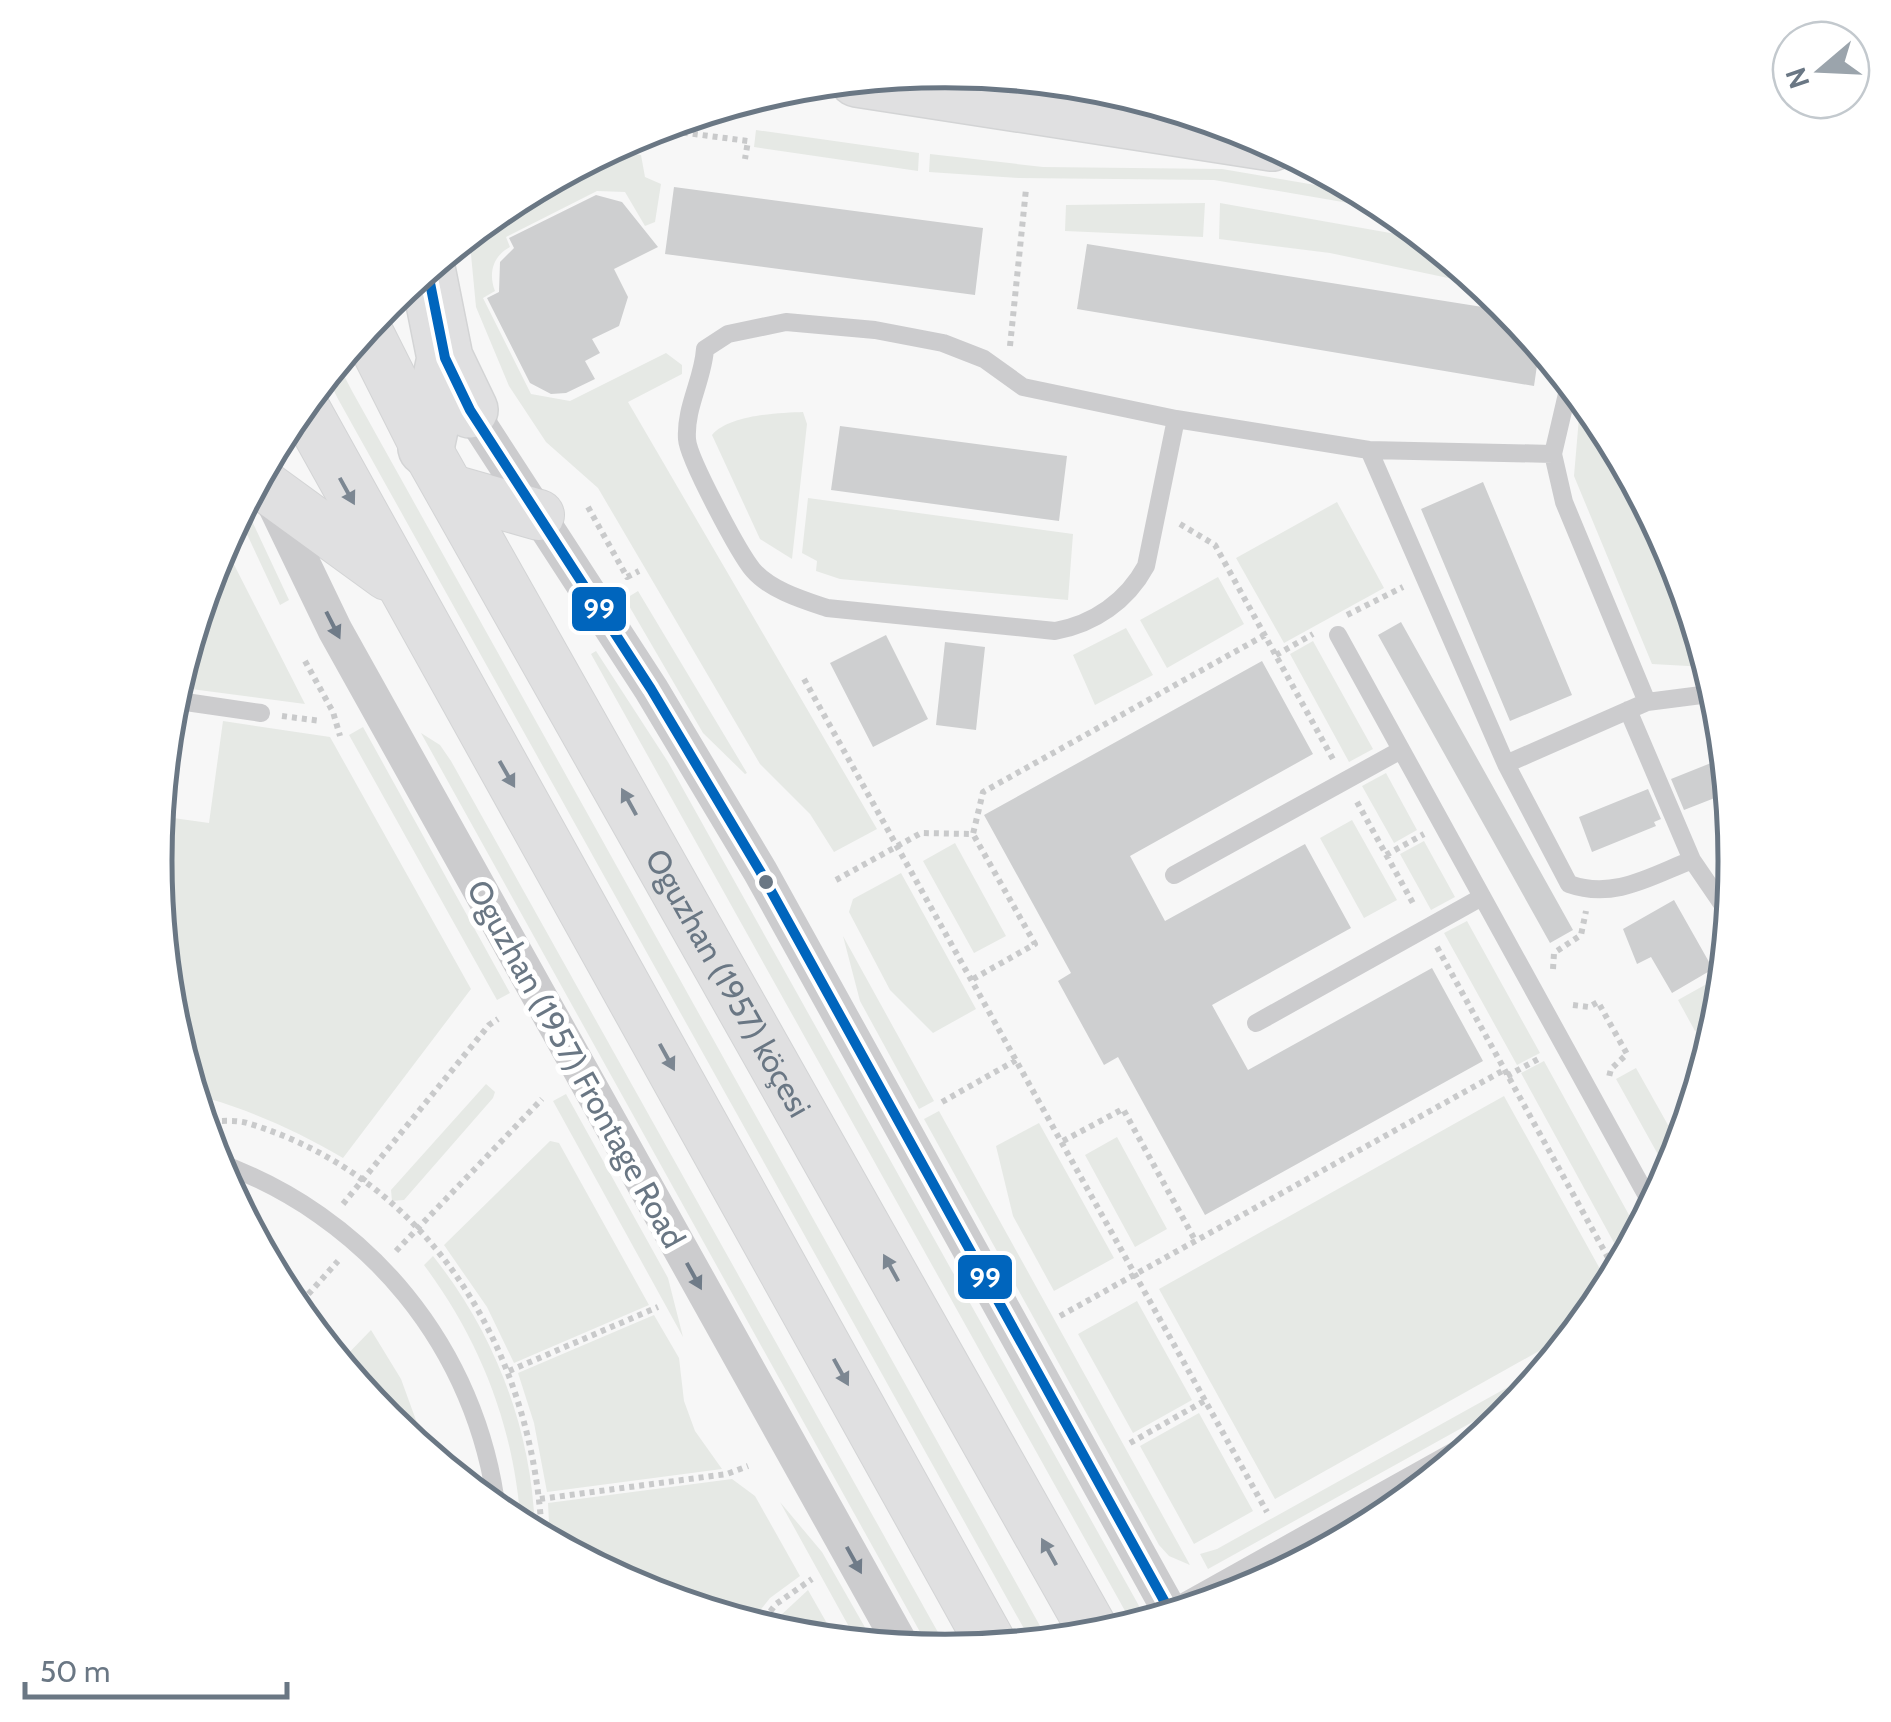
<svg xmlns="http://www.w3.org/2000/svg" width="1891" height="1722" font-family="Cabin,sans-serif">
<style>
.green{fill:#e6e9e5}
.building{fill:#cecfd0}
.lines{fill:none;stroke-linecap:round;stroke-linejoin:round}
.secondary-casing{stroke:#d3d4d5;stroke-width:52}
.primary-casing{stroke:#d3d4d5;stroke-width:58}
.path{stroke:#c9cacb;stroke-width:6;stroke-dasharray:5 5;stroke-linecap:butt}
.service{stroke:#ccccce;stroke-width:18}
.minor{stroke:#ccccce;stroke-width:35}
.secondary{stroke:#e0e0e1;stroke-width:50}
.primary{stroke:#e0e0e1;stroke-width:55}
.bus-1-casing{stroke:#fff;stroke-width:18}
.bus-1{stroke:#0065bd;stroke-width:10}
.oneway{fill:#7c8792}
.oneway2{fill:#6f7b88}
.bus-dot{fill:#6a7784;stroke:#fff;stroke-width:4}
.labels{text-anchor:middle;stroke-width:10;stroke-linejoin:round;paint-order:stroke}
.street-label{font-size:32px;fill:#6a7784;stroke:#fff}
.rim{fill:none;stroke:#6a7784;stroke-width:5}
.line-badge{stroke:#fff;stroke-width:4}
.badge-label{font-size:28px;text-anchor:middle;font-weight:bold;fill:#fff}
</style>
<rect width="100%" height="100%" fill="#f7f7f7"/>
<path class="green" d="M756,130L919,153L918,171L754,147Z
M607,150L641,155L645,177L661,184L655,222L645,226L625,192L597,191L506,237L510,247C493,256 488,273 495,291L483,298L531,394L570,401L666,353L682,365V374L628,402L877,829L834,852L810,814L760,764L598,488L546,442L509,386L476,307L470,244L474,229L507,203Z
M930,154L1043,167L1222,169L1368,194L1395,211L1214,180L1018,178L929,172Z
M1205,203L1203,237L1065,231L1066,205Z
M1220,203L1430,240L1486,286L1330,253L1219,239Z
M337,362L352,391L1049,1642L1032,1643L338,399L326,375Z
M1581,394L1604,422L1676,559L1706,667L1652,664L1574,476Z
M803,412L807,424L792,559L760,539L712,435C729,415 777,413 803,412Z
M808,498L1073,534L1068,600L840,579L816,571L817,561L802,553Z
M1337,502L1384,588L1284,643L1236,558Z
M244,504L289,600L280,605L238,515Z
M223,543L305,704L176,687Z
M1218,577L1244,624L1167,668L1140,620Z
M638,591L747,773L745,774L703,733L625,599Z
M1126,628L1153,675L1095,705L1073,655Z
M1313,641L1373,749L1349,762L1290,654Z
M596,651L668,762L1148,1622L1134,1627L591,654Z
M223,721L330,737L471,989L343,1158C301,1133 257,1113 210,1099L205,1112L199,1111L170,1015L155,860L159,816L209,823Z
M363,727L510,993L497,1000L349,735Z
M421,733L440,745L451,761L949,1652L930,1650Z
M1386,773L1417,830L1394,843L1362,786Z
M1352,820L1397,900L1364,918L1320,838Z
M1424,841L1455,897L1431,910L1400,854Z
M955,843L1006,936L974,953L923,861Z
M901,873L976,1009L933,1033L890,990L849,912L853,899Z
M1467,921L1540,1053L1517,1065L1444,933Z
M843,936L934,1101L919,1109L860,1001Z
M1721,976L1724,983L1721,1017L1695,1031L1678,1000Z
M1544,1061L1639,1233L1624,1261L1521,1073Z
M1636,1068L1668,1125L1692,1113L1670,1176L1616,1079Z
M486,1084L495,1092L493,1098L404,1200L392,1201L391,1190Z
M566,1094L668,1278L683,1337L553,1101Z
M1504,1096L1610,1287L1580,1328L1275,1499L1159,1289Z
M939,1111L1190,1565L1169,1556L1159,1545L924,1119Z
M1039,1123L1114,1258L1054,1291L1013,1216L996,1146Z
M1117,1137L1167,1229L1135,1247L1085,1155Z
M550,1141L559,1143L649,1305L514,1363L487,1307L444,1245Z
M433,1256C496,1335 533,1433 535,1534L521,1527C515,1430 482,1343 424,1265Z
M1137,1301L1192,1400L1133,1433L1078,1334Z
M654,1315L679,1358L684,1401L695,1431L722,1469L547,1492L534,1423L518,1373Z
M371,1330L401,1379L429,1456L386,1420L339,1363Z
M1551,1363L1530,1390L1208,1569L1200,1554L1217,1549Z
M1199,1413L1253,1511L1194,1544L1140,1446Z
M732,1479L755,1496L800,1576L770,1598L749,1624L642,1592L550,1542L548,1503Z
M780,1502L822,1552L875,1645L858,1643Z
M808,1590L837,1641L766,1629Z"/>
<path class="building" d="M674,187L983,228L975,295L665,254Z
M596,195L622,202L658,247L614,269L628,297L619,326L592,339L600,353L585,361L595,379L566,393L551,394L530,383L487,298L499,292L500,262L514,248L509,238Z
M1087,244L1514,312L1540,345L1534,386L1077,309Z
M840,426L1067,456L1059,521L831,490Z
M1483,482L1572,695L1510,721L1421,509Z
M1401,622L1573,930L1550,943L1378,635Z
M886,635L928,719L873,747L830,663Z
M945,642L985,647L976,730L936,725Z
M1262,661L1313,754L1130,856L1165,921L1305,844L1351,928L1212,1005L1248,1070L1432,968L1483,1061L1205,1215L1118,1057L1104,1065L1058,981L1071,973L984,815Z
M1726,757L1730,792L1684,810L1671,779Z
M1648,789L1661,819L1654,822L1656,826L1592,852L1579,817Z
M1674,900L1713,969L1672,993L1651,957L1637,964L1623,929Z"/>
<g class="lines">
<defs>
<g id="secondary">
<path id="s1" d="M365,327L426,448L1097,1637"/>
<path d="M302,404L993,1647"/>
<path d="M266,487L387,575"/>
<path d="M452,490L539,515"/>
</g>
<path id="primary" d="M857,79L1272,143
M427,268L445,358L470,410
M426,448L445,358"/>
</defs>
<use href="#secondary" class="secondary-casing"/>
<use href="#primary" class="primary-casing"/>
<path class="path" d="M663,130L748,141L745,159
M1010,346L1026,189
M588,507L627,577L639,571
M1180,524L1215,545L1334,761
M1347,615L1403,587
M1276,655L1313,634
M305,661L333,712L340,736
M804,679L1267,1512
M282,716L321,721
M1357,802L1414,905
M1386,855L1424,834
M836,880L921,833L973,834L983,792L1265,635
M1437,947L1617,1274
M1553,969L1554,953L1581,935L1586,911
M973,979L1035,944L973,834
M1573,1005L1589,1007L1598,1002L1627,1054L1611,1069L1609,1077
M1507,1076L1542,1057
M942,1102L1018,1059
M202,1121C216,1122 233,1119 247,1123C432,1178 534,1355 542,1538
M1063,1141L1123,1109L1195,1240
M343,1204L489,1025L498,1019
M396,1251L542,1099
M295,1309L338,1261
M1060,1316L1504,1070
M509,1371L658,1307
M1130,1443L1206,1400
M540,1499L727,1474L748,1466
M758,1627L776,1604L812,1579"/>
<path class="service" d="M1176,419L1146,566C1127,601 1094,624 1055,631L827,608C803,600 770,590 753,570C739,553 688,458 687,439C685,407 703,380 705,349L728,334L786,322L875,330L943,343L984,359L1023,387L1176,419L1369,450L1553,454L1564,502L1647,702L1506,764L1569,884C1614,900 1651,876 1692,860L1731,917
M1369,450L1506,764
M1553,454L1570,381
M1338,635L1653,1207
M172,700L261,713
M1647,702L1717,693
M1628,710L1692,860
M1174,875L1401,750
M1256,1023L1482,897
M214,1161C367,1214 478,1349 497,1511"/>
<path class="minor" d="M470,410L651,689L760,871L1172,1615
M269,493L335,630L903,1648
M1183,1612L1459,1458"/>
<use href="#secondary" class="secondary"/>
<use href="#primary" class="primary"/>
<defs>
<path id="bus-1" d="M427,268L445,358L470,410L651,689L760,871L1172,1615"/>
</defs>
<use href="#bus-1" class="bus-1-casing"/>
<use href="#bus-1" class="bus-1"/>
</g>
<defs><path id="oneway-solid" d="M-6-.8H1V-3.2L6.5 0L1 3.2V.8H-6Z" transform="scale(2.5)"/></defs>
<g class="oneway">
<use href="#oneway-solid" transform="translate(347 491) rotate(61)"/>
<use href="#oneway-solid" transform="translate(507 774) rotate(60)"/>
<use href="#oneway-solid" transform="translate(629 802) rotate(-119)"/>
<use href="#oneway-solid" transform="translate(667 1057) rotate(61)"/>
<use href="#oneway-solid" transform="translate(891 1268) rotate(-119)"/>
<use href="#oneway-solid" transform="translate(841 1372) rotate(61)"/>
<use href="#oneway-solid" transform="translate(1049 1552) rotate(-119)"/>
</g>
<g class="oneway2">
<use href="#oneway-solid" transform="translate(333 625) rotate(63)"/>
<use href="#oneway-solid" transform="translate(694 1276) rotate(61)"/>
<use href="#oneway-solid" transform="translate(854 1560) rotate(61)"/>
</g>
<circle class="bus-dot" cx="766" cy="882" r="9"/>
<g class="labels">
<g class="street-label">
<text dy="11" stroke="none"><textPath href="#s1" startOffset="750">Oguzhan (1957) köçesi</textPath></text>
<text transform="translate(576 1064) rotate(61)" y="11">Oguzhan (1957) Frontage Road</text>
</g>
</g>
<path d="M0 0H1891V1722H0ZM172 861a773 773 0 1 1 1546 0a773 773 0 1 1-1546 0Z" fill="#fff" fill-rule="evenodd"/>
<path class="rim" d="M172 861a773 773 0 1 1 1546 0a773 773 0 1 1-1546 0Z"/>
<g class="line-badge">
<rect x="570" y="585" width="58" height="48" rx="10" fill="#0065bd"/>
<rect x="956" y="1253" width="58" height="48" rx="10" fill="#0065bd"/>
</g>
<g class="badge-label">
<text x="599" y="618">99</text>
<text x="985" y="1287">99</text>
</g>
<g transform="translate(1821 70) rotate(251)"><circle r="48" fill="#ffffff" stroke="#c3c9ce" stroke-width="2.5"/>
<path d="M0-8L18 38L0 25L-18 38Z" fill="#9ba4ac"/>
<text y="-15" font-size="28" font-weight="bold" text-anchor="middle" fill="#6a7784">N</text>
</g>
<path d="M25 1682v15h262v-15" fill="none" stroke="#6a7784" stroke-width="5"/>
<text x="40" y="1682" font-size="30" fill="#6a7784" stroke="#ffffff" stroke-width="8" paint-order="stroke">50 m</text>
</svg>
